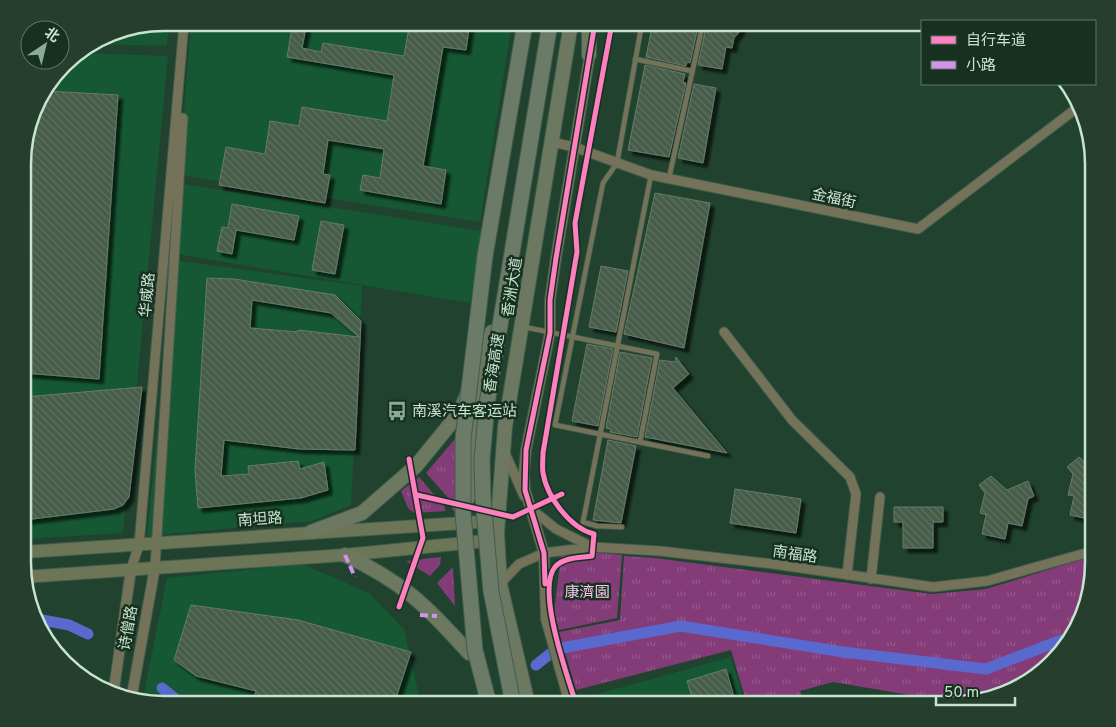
<svg xmlns="http://www.w3.org/2000/svg" width="1116" height="727" font-family="Overpass,'Noto Sans SC',sans-serif">
<style>
.built{fill:#155833}
.grass{fill:url(#grass-tufts)}
.lines{fill:none;stroke-linecap:round;stroke-linejoin:round}
.canal{stroke:#5969cd;stroke-width:11}
.building{fill:url(#building-back-hatch);stroke:#667c69;fill-rule:evenodd;filter:url(#shadow)}
.service-casing{stroke:#405d4d;stroke-width:6}
.minor-casing{stroke:#405d4d;stroke-width:11}
.tertiary-casing{stroke:#405d4d;stroke-width:12}
.primary-casing{stroke:#405d4d;stroke-width:14}
.trunk-casing{stroke:#405d4d;stroke-width:16}
.service{stroke:#747359;stroke-width:4.5}
.minor{stroke:#747359;stroke-width:9}
.tertiary{stroke:#747359;stroke-width:10}
.primary{stroke:#6c7556;stroke-width:12}
.trunk{stroke:#6c785f;stroke-width:14}
.motorway-bridge-casing{stroke:#405d4d;stroke-width:17;stroke-linecap:butt}
.motorway-bridge{stroke:#6c7a68;stroke-width:15}
.quiet{stroke:#d193ec;stroke-width:4;stroke-dasharray:8 4;stroke-linecap:butt}
.cycleway-casing{stroke:#173020;stroke-width:8}
.cycleway{stroke:#ff80c0;stroke-width:5}
.labels{text-anchor:middle;stroke-width:5;stroke-linejoin:round;paint-order:stroke}
.street-label{font-size:15px;fill:#c6e4cf;stroke:#173020}
.poi-label{font-size:15px;fill:#c6e4cf;stroke:#173020;text-anchor:start}
.park-label{font-size:15px;fill:#fac6ee;stroke:#173020}
.rim{fill:none;stroke:#c6e4cf;stroke-width:2.5}
</style>
<defs>
<pattern id="grass-tufts" width="24" height="20" patternUnits="userSpaceOnUse" patternTransform="scale(1.25)"><rect width="24" height="20" fill="#843c79"/><path d="M3 7l-1-3M5 7V3M7 7l1-3M15 17l-1-3M17 17v-4M19 17l1-3" fill="none" stroke="#94588b"/></pattern>
<pattern id="building-back-hatch" width="6" height="6" patternUnits="userSpaceOnUse" patternTransform="scale(1.25)"><rect width="6" height="6" fill="#465b49"/><path d="M-1 5l2 2M0 0l6 6M5-1l2 2" fill="none" stroke="#5f7262"/></pattern>
<filter id="shadow"><feDropShadow dx="4.5" dy="4.5" stdDeviation="1" flood-color="#0009"/></filter>
</defs>
<rect width="100%" height="100%" fill="#20422f"/>
<path class="built" d="M164,23H169L167,46L94,44L110,33Z
M191,23H512L480,222L179,175Z
M78,53L168,56L123,533L24,539V146L37,101L71,58Z
M177,183L482,231L470,303L171,253Z
M174,260L362,286L351,505L312,521L147,536Z
M302,564L369,593L404,629L421,704H164L143,698L167,578Z
M731,657L745,704H561Z"/>
<path class="grass" d="M461,432L456,510L453,511L452,502L426,473Z
M419,477L444,506L446,511L414,513L408,508L401,491Z
M593,552L622,555L617,618L559,630L554,613L561,556Z
M624,556L655,558L932,594L986,589L1093,556V572L1069,642L1022,686L963,704L833,682L800,691L804,704H747L731,650L576,690L559,632L620,620Z
M441,557L440,565L430,576L406,561Z
M453,567L455,606L437,583Z"/>
<g class="lines">
<path class="canal" d="M37,619L69,625L88,634
M536,665L556,649L681,626L843,652L986,669L1072,636
M162,688L182,704
M443,704L446,703"/>
</g>
<path class="building" d="M293,22H307L302,48L321,52L323,43L404,56L410,22H470L466,50L443,47L423,166L446,170L441,204L360,190L363,175L380,178L384,149L328,140L323,174L330,175L325,203L219,185L226,147L265,154L270,121L299,126L302,107L387,121L394,75L287,57Z
M653,22H699L690,63L687,62L686,66L646,57Z
M707,22H742L740,31L734,38L732,48L726,47L722,69L698,65Z
M645,65L685,74L683,82L686,83L669,157L628,150Z
M694,84L716,88L703,163L678,158Z
M45,91L118,95L99,379L24,373V146L37,101Z
M655,193L710,203L684,348L624,334Z
M232,204L299,216L294,240L236,230L232,254L217,251L222,227L228,228Z
M321,221L344,225L335,274L312,270Z
M601,266L628,271L616,332L589,327Z
M207,278L234,279L335,295L361,321L355,450L299,449L224,440L221,476L249,474L248,466L298,461L300,469L324,462L328,490L301,498L198,508L195,471ZM252,300L331,313L359,337L298,330V332L250,328Z
M587,344L613,349L598,426L572,421Z
M620,352L652,358L637,437L610,432L611,429L606,428Z
M676,357L689,374L673,388L727,453L645,437L660,360L675,362Z
M142,387L129,497L123,505L114,509L24,520V397Z
M608,440L636,446L621,523L593,520Z
M1079,457L1093,469V520L1070,515L1074,496L1068,495L1073,474L1067,467Z
M991,476L1007,490L1028,481L1034,496L1028,499L1022,526L1008,523L1005,539L982,534L986,515L980,513L985,493L979,485Z
M735,489L801,499L796,533L730,523Z
M894,507H943V522H933V548H903V522H894Z
M191,605L298,620L411,652L394,704H252L256,691L196,676L174,660Z
M726,669L736,704H694L687,681Z"/>
<g class="lines">
<defs>
<path id="service" d="M642,23L617,163L603,183L555,425L708,456
M635,59L692,71
M669,178L703,23
M524,327L657,354L640,442
M622,527L597,526L583,522L651,175"/>
<path id="minor" d="M552,142L574,147L651,175L918,229L1077,108V102
M724,332L792,420L850,477L856,494L847,575
M505,453L524,496
M530,508L556,529L592,547
M155,567L183,118
M131,569L139,545L184,23
M871,579L880,497
M500,584L519,564L544,553L592,547L660,551L773,564L933,587L987,581L1093,551"/>
<path id="tertiary" d="M114,689L131,569
M132,695L155,567
M570,704L546,619L544,553L525,490L524,473L526,450L550,333V300L556,258L591,48"/>
<path id="primary" d="M24,552L493,521
M24,577L345,555L495,540"/>
<path id="trunk" d="M589,23V55
M468,498L485,373
M311,532L362,513L416,466L460,412L492,332
M345,555C403,582 427,606 469,653
M528,704L500,584L497,533L505,427L571,23"/>
</defs>
<use href="#service" class="service-casing"/>
<use href="#minor" class="minor-casing"/>
<use href="#tertiary" class="tertiary-casing"/>
<use href="#primary" class="primary-casing"/>
<use href="#trunk" class="trunk-casing"/>
<use href="#service" class="service"/>
<use href="#minor" class="minor"/>
<use href="#tertiary" class="tertiary"/>
<use href="#primary" class="primary"/>
<use href="#trunk" class="trunk"/>
<defs>
<path id="motorway-bridge" d="M489,704L475,650L463,513V439L485,256L525,23
M513,704L491,591L483,499L482,460L487,404L550,23"/>
</defs>
<use href="#motorway-bridge" class="motorway-bridge-casing"/>
<use href="#motorway-bridge" class="motorway-bridge"/>
<path class="quiet" d="M345,555L355,577
M420,615L437,616"/>
<defs>
<path id="cycleway" d="M417,495L513,517L562,494
M545,584L544,553L525,490L526,450L550,333V300L556,258L595,23
M399,607L423,538L409,459
M576,704C568,677 536,590 555,567C564,557 580,558 592,556L594,534C570,528 547,497 543,473C542,467 543,459 543,453L577,252L575,223L612,23"/>
</defs>
<use href="#cycleway" class="cycleway-casing"/>
<use href="#cycleway" class="cycleway"/>
</g>
<defs>
<symbol id="bus-bare" viewBox="-9 -9 18 18"><path d="M-5-6H5V4H4V6H2V4H-2V6H-4V4H-5ZM-3.5-4V0h7V-4ZM-3.5 1.2v1.5H-2V1.2ZM2 1.2v1.5H3.5V1.2Z" fill="#8cab97" stroke="#173020" stroke-width="2.5" paint-order="stroke"/></symbol>
</defs>
<g fill-rule="evenodd">
<use href="#bus-bare" x="383" y="397" width="28" height="28"/>
</g>
<g class="labels">
<g class="street-label">
<text transform="translate(834 198) rotate(12)" y="5">金福街</text>
<text transform="translate(512 287) rotate(-81)" y="5">香洲大道</text>
<text transform="translate(147 295) rotate(-85)" y="5">华威路</text>
<text transform="translate(494 363) rotate(-81)" y="5">香海高速</text>
<text transform="translate(260 519) rotate(-4)" y="5">南坦路</text>
<text transform="translate(795 554) rotate(8)" y="5">南福路</text>
<text transform="translate(128 628) rotate(-80)" y="5">诗僧路</text>
</g>
<g class="poi-label">
<text x="412" y="416">南溪汽车客运站</text>
</g>
<g class="park-label">
<text x="587" y="597">康濟園</text>
</g>
</g>
<path d="M0 0H1116V727H0ZM164 31H952A133 133 0 0 1 1085 164V563A133 133 0 0 1 952 696H164A133 133 0 0 1 31 563V164A133 133 0 0 1 164 31Z" fill="#253e2e" fill-rule="evenodd"/>
<path class="rim" d="M164 31H952A133 133 0 0 1 1085 164V563A133 133 0 0 1 952 696H164A133 133 0 0 1 31 563V164A133 133 0 0 1 164 31Z"/>
<rect x="921" y="20" width="175" height="65" fill="#173020" stroke="#5d7866"/>
<rect x="931" y="36" width="25" height="8" fill="#ff80c0" stroke="#5d7866"/>
<text x="966" y="45" font-size="15" fill="#c6e4cf">自行车道</text>
<rect x="931" y="61" width="25" height="8" fill="#d193ec" stroke="#5d7866"/>
<text x="966" y="70" font-size="15" fill="#c6e4cf">小路</text>
<g transform="translate(45 45) rotate(35)"><circle r="24" fill="#173020" stroke="#5d7866"/>
<path d="M0-4L9 19L0 12L-9 19Z" fill="#8cab97"/>
<text y="-8" font-size="14" font-weight="bold" text-anchor="middle" fill="#c6e4cf">北</text>
</g>
<path d="M936 697v8h79v-8" fill="none" stroke="#c6e4cf" stroke-width="2.5"/>
<text x="944" y="697" font-size="15" fill="#c6e4cf" stroke="#173020" stroke-width="4" paint-order="stroke">50 m</text>
</svg>
